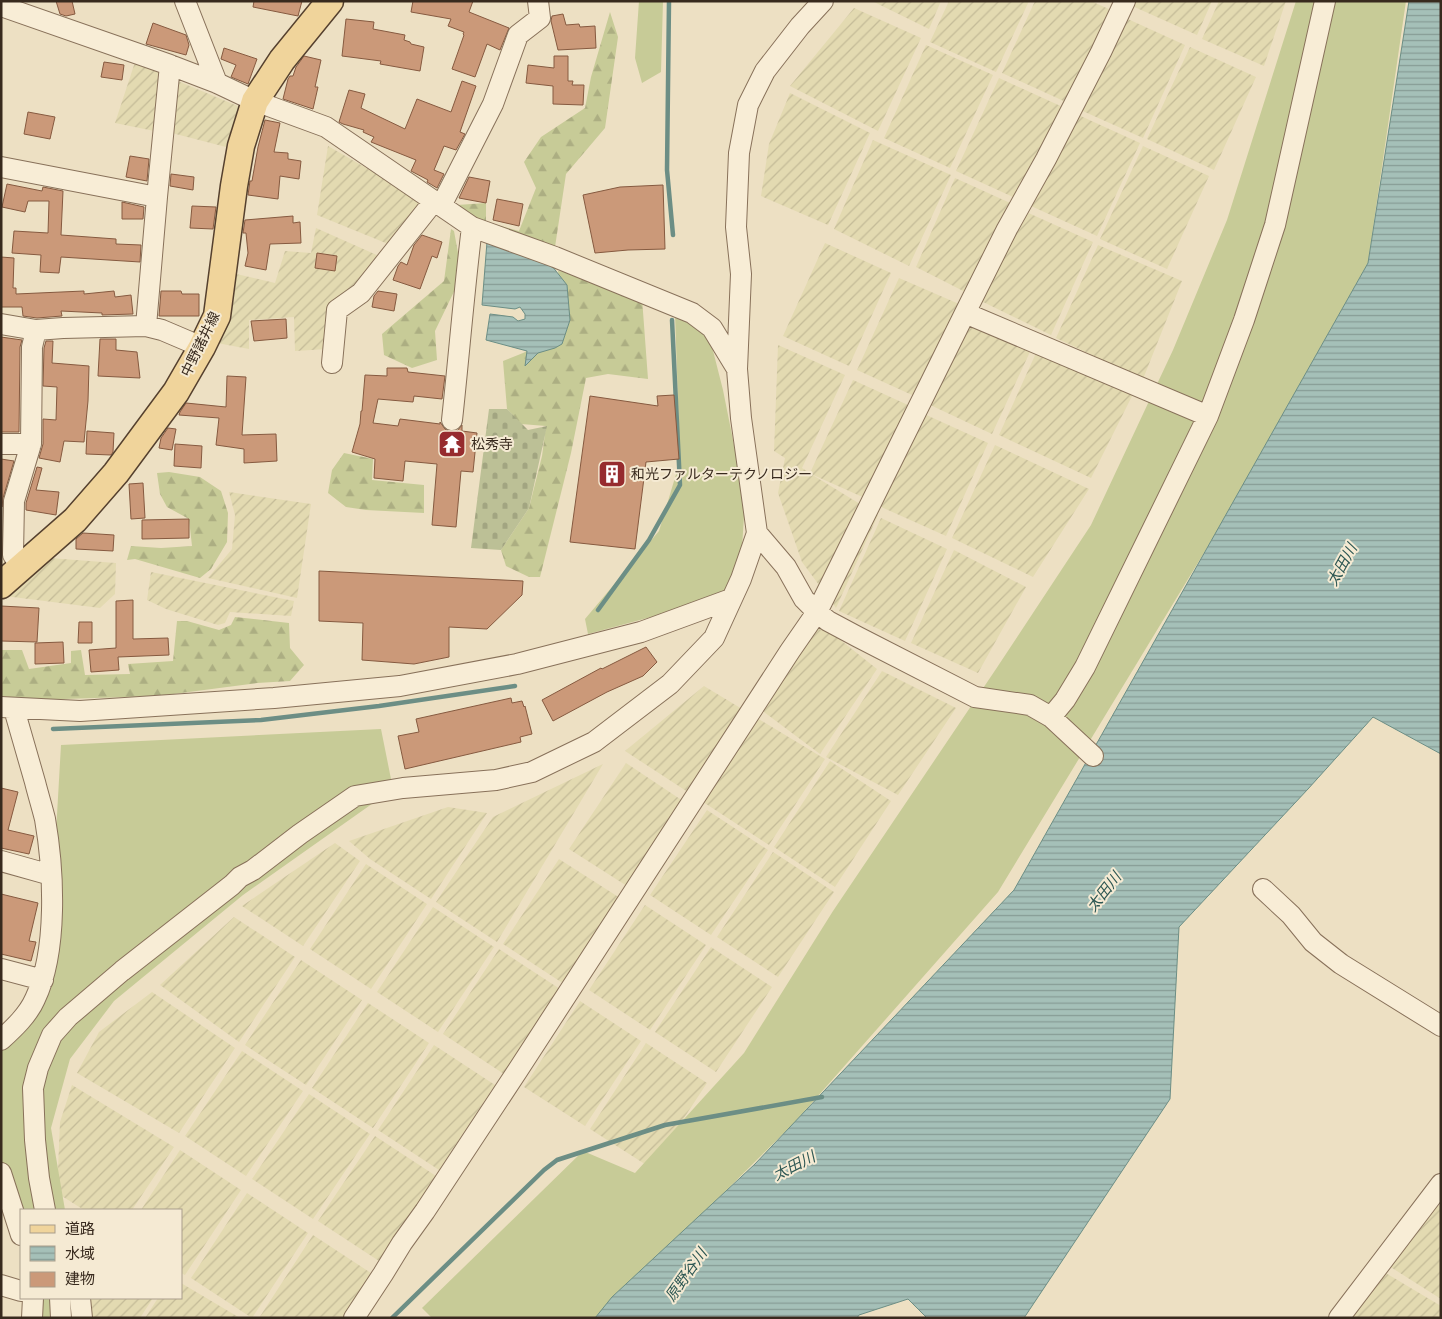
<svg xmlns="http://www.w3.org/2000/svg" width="1442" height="1319" font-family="Georgia,'Noto Sans JP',serif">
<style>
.farmland{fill:url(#farmland-furrows)}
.grass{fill:#c7cb97}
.forest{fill:url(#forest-firs)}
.cemetery{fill:url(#cemetery-stones)}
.water{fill:url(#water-rules);stroke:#6c8e85}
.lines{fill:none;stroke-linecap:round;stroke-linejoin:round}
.stream{stroke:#6c8e85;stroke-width:4.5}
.building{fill:#cb9979;stroke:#865a40}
.minor-casing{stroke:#88715a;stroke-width:22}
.major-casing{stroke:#55402e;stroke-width:29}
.minor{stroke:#f8edd6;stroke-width:20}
.major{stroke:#f0d49b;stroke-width:26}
.labels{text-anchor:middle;stroke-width:4;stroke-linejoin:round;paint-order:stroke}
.street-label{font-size:14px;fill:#382a1e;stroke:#f5ead3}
.poi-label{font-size:14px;fill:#382a1e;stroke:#f5ead3;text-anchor:start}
.water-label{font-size:15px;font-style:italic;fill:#2d5753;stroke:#f5ead3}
</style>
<defs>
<pattern id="farmland-furrows" width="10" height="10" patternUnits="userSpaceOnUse" patternTransform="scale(1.25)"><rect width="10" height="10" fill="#e3dab1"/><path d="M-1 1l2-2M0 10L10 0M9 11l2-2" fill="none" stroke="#c4bb98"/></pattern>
<pattern id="forest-firs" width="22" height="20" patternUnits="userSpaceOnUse" patternTransform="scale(1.25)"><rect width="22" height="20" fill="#c7cb97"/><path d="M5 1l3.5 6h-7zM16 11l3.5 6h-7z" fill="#acae82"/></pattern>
<pattern id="cemetery-stones" width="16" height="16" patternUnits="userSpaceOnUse" patternTransform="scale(1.25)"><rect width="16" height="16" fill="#bcc096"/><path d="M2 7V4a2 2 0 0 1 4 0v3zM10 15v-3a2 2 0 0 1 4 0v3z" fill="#a2a581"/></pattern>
<pattern id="water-rules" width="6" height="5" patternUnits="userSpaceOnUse" patternTransform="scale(1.25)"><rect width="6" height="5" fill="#a5c0b8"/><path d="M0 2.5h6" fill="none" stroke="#879c95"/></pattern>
</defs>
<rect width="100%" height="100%" fill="#ede0c3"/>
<path class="farmland" d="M872,1H941L929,29Z
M949,1H1029L996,72L930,42Z
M1035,1H1091L1111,10L1068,103L1002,73Z
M1132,1H1212L1197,35L1130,5Z
M1219,1H1286L1264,66L1202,39Z
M854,8L921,38L878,131L790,86Z
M1119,15L1185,45L1143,138L1076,108Z
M926,45L993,75L950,168L884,138Z
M1190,47L1256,77L1214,170L1147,139Z
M136,59L169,76L164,133L115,123Z
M999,78L1065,108L1022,201L956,171Z
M173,79L240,107L226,147L168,132Z
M790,93L870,133L828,225L761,196L769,144Z
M1074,113L1140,143L1097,236L1031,206Z
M873,140L951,175L909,266L834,229Z
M328,146L415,196L423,204L393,246L317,215Z
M1143,146L1209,176L1167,269L1100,239Z
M955,178L1019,207L973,296L916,267Z
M1024,211L1093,242L1051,335L977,299Z
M316,228L379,256L328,349L295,351L294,317L249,320V349L217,343L232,273L275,283L285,251L311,253Z
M825,243L891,273L849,366L783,336Z
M1098,245L1182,281L1143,379L1056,338Z
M899,278L966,307L923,400L857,370Z
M968,311L1035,341L992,434L926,403Z
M1041,342L1134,392L1091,478L999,435Z
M778,345L845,375L802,468L810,473L853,380L919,410L876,503L811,474L878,515L836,608L802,562L778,493L785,458L774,451Z
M922,413L988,443L946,536L879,506Z
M995,445L1089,489L1033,577L952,538Z
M229,492L311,504L297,598L208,578L232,549L235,515Z
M881,518L947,549L905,641L839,611Z
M954,550L1026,587L978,673L911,643Z
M49,558L116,563L115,594L100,608L5,596Z
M151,572L294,601L291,616L230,612L225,623L218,625L166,609L147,600Z
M819,623L877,669L820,754L760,709Z
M882,671L956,708L898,795L826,757Z
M704,686L825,759L769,845L625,751Z
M830,761L891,801L835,887L774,847Z
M626,763L686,803L630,888L569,849Z
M603,764L497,942L436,902L493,817Z
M448,807L487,813L431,899L370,859L349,841Z
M707,810L768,850L711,935L650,895Z
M335,843L360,861L303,946L242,906Z
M773,852L834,892L778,977L717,937Z
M559,859L620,898L564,984L503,944Z
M366,864L427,904L371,989L310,949Z
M645,905L706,945L650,1030L589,990Z
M433,907L494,947L438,1032L377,992Z
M234,917L295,957L239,1042L160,985Z
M711,947L772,987L716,1072L655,1032Z
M499,949L560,989L504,1074L443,1034Z
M301,960L362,1000L306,1085L245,1045Z
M152,992L235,1048L179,1133L77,1073L99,1032Z
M580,1001L641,1041L585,1126L524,1087Z
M368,1003L429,1043L373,1128L312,1088Z
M646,1043L707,1083L651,1168L590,1129Z
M434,1045L495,1085L439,1170L378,1130Z
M242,1051L303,1091L246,1176L185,1136Z
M72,1085L174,1147L132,1210H84L57,1193L60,1122Z
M309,1094L370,1134L313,1219L252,1179Z
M375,1136L436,1176L379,1261L318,1221Z
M180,1150L241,1190L185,1275L181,1273V1210H141Z
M247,1193L308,1233L252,1318L191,1278Z
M1434,1203L1441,1207V1299L1389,1266Z
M313,1235L374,1275L346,1318H259Z
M1384,1272L1441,1306V1318H1350Z
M181,1283L240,1318H145L158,1298H181Z
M81,1298H153L140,1318H87Z"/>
<path class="grass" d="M639,1H663L661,72L642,83L635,58Z
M1296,1H1406L1368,263L1216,533L998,892L795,1122L598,1318H432L422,1308L583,1151L635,1173L744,1053L833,911L996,669L1091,525L1173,350L1227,220Z
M675,313L708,331L723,390L745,500L742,548L728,593L714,600L588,634L585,619L659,531L680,461Z
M381,729L393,789L243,895L114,1001L70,1059L51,1128L65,1210H21L1,1172V1051L9,1033L49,955L61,745Z
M29,1298H79L82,1318H30Z"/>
<path class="forest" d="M610,12L618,37L605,128L566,174L555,247L479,222L457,205L486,203V222L519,231L536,188L524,162L541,137L585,108L591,77Z
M451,229L454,231L462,275L435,331L437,360L412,368L384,355L382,334L444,281Z
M558,271L586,273L642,298L648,379L608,374L586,378L571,453L540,577H529L506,566L501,550L529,508L542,456L546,426L521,424L507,409L503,361L523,353L549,340L560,291Z
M344,453L373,459L372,480L424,485V513L366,510L346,507L328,493L332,470Z
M169,472L200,477L221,491L228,513L227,542L211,569L200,578L135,559L127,560L131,546L161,548L192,546L189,519L167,507L160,494L157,473Z
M235,617L289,623L290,648L304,665L290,681L257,683L158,696L33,700L1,696L2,650H22L29,669L71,663V651L81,650L85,675L130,674L128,664L173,661L177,621H187L219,630L231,625Z"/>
<path class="cemetery" d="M489,409H507L528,430L547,426L529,508L501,550L471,548Z"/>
<path class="water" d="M1409,1H1441V754L1373,717L1308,789L1179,927L1170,1099L1024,1318H927L908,1299L859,1315L857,1318H595L612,1297L755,1164L1014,890L1368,263Z
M487,242L552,266L567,285L570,320L562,344L555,348L538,353L525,366L527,351L486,340L490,314L513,317L518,321L525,319V314L520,307L515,309L482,305Z"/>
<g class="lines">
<path class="stream" d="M669,1L667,170L673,235
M598,610L649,540L680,485L672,320
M53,729L261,720L379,706L515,686
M392,1318L544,1170L557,1160L665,1125L822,1097"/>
</g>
<path class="building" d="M56,1H72L75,14L66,16L60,14Z
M254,1H302L298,16L253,7Z
M413,1H473L469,12L509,28L500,50L487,44L475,77L452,69L464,35L463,34L464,32L448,26L451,19L411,12Z
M563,14L566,25L579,24L580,27L595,26L596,48L558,50L551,21L552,16Z
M346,19L374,22L373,29L405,35L404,40L410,42L411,44L424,47L420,71L380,64L381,61L342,56Z
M153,23L186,35L189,45L186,55L146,44Z
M224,48L257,59L248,84L231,77L236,65L221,59Z
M304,56L321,60L315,87H318L313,109L283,99L288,79L290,76H293L296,67Z
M554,56H568V81H573L572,85H584L583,105L553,104V86L526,83L528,65L554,68Z
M104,62L124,65L122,80L101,77Z
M462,81L476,86L460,132L465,134L456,150L444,146L434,170L444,174L437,188L427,182L428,180L411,171L416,160L371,142L374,137L363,132L364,130L343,124L339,122L349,90L365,94L361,108L405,129L417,99L451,112Z
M28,112L55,117L50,139L24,134Z
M265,120L280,123L274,152L288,153V159L301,161L299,179L280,176L278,199L248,195L250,181H252L258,147Z
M130,156L149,159L147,181L126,177Z
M171,174L194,177L193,190L170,186Z
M469,177L490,181L486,203L459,198Z
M7,184L42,191L43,187L63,191L61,235L116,239V244L141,245L140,262L61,257L59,273L40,272L41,255L12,253L14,231L48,233L49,201H28L25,212L2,207Z
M663,185L665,249L628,250L595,253L583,195L620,187Z
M497,199L523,204L519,226L493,220Z
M122,202L144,207L143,219H122Z
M192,206L216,207L213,229L190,228Z
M293,216V223L300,222L301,243L270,244L266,270L245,266L248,253L246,233H243L245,220Z
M422,235L442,242L437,258L432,256L420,289L393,280L398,266L401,262L407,265L414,245Z
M317,253L337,256L335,271L315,268Z
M1,257L14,258L13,288H16V294L84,291V294L114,291L115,297L131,295L133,314L102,315V313L61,311L62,316L37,318L23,316L22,307H1Z
M161,291H181L182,294H199V316H159Z
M378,291L397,294L394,311L372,307L374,296Z
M286,319L287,338L254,341L251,321Z
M1,337L22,340L20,347L19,432H1Z
M100,339H116V350L137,352L140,378L98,376Z
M46,341H53L52,363L89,366L88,401L84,442L64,441L60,462L39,458L43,444V419L56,420L57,387L43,386L44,348Z
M387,368H407L408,372L445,376L442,399L414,396L413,402L378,399L373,423L398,426L400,419L440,424V422L445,429L450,432L457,431L462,425V431L477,433L473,472L461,471L456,527L432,525L437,464L405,461L403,481L374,478L375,459L352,452L360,424L361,411H362L365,375L387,376Z
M227,376L246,377L242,435L276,434L277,461L244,463V449L216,445L219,418L179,415L180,412L186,403L226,407Z
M674,395L679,459L646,462L635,549L570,542L590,396L658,406L657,396Z
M168,428L176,429L172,450L159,448L161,438Z
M87,431L114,433L113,452L111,455L86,454Z
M175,444L202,446L201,468L174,466Z
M1,459L14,461L3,498L2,507Z
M37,467L42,468L36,490L59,492L56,515L26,510V503Z
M143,483L145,518L131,519L129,484Z
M189,519V538L142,539V520Z
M83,533L114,535L113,551L76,549V539Z
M319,571L523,581L522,595L487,629L449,627V657L414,664L362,660L363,623L319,621Z
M133,600V639L168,638L169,655L118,657L119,670L91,672L89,650L116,648V601Z
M1,606L39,608L37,642L1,641Z
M79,622H92V643H78Z
M63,642L64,663L35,664V643Z
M646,647L657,662L643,676L607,692L553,721L542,700L601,668L602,669Z
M511,698L512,703L522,701L524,707L525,706L532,734L520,737L521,742L405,769L398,736L419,732L416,719Z
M1,788L18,792L8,830L34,836L29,854L1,848Z
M1,894L38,903L29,941L36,942L31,961L1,954Z"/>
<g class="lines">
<defs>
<path id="minor" d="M185,1L217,83
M1,6L170,65L217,83L255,101L326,127L472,227L555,257L692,313L712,328L737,369
M1,167L157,197
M441,206L493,104L518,35L540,18L538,1
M965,313L1208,416
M1,324L36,330L63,328L146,326L162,330L202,347
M146,326L157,197L170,65
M332,363L337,310L361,293L434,201
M452,420C459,356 464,291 472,227
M1,444H31
M757,533L786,567L804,599L817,612L828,621L858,637L975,697L1030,705L1051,717L1093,756
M22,567L13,555L14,501L31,444L32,347L36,330
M1,707L80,711L274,698L400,686L517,664L641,632L731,599
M1051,717L1065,700L1085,667L1208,416L1244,320L1275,225L1325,1
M1,861L51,875
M1263,889L1291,915L1313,942L1341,964L1441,1026
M1,969L43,980
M1,1040C14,1028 28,1015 35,999C58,951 54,871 45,819C42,807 38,794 35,782C28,758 21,733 14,709
M1,1173L21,1235
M45,1210L39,1178L35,1140L33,1088L38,1068L52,1035L68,1017L122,971L232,885L240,877L253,870L300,834L355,796L403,788L496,780L532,772L594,742L670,684L714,638L741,579L757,533L741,418L737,369L741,274L736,227L739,153L748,105L765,71L800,26L823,1
M1,1285L21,1291
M60,1298L61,1318
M80,1298L82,1318
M32,1318L33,1298
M354,1318L383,1274L402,1243L425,1211L518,1070L790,651L817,612L965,313L1007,229L1046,159L1101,52L1125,1
M1339,1318L1441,1184"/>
<path id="major" d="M1,585L75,520L116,473L176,392L202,347L217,316L234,186L241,146L255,101L282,60L330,1"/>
</defs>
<use href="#minor" class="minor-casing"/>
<use href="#major" class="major-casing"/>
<use href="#minor" class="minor"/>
<use href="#major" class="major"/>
</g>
<defs>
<symbol id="temple-square" viewBox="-11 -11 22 22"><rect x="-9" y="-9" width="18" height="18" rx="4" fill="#962b2e" stroke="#f5ead3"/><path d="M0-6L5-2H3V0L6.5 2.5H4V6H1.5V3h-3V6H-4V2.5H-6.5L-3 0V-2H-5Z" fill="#fff"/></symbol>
<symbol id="building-square" viewBox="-11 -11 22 22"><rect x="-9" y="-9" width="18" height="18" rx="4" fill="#962b2e" stroke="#f5ead3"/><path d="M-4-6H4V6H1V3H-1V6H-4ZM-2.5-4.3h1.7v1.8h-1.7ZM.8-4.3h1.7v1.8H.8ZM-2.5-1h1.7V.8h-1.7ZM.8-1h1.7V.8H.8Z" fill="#fff"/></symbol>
</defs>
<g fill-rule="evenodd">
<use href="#temple-square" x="436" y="428" width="32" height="32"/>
<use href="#building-square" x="596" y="458" width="32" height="32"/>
</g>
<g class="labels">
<g class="street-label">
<text transform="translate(200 344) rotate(-64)" y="5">中野諸井線</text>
</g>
<g class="poi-label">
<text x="471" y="449">松秀寺</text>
<text x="631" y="479">和光ファルターテクノロジー</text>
</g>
<g class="water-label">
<text transform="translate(1342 565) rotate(-61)" y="5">太田川</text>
<text transform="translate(1104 892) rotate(-52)" y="5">太田川</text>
<text transform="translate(794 1166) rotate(-27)" y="5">太田川</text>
<text transform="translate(686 1275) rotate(-55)" y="5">原野谷川</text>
</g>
</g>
<rect width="1442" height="1319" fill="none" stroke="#382a1e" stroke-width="5"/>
<rect x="20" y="1209" width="162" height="90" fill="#f5ead3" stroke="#a99d8b"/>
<rect x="30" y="1225" width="25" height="8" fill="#f0d49b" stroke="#a99d8b"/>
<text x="65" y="1234" font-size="15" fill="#382a1e">道路</text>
<rect x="30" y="1246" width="25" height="15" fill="url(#water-rules)" stroke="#a99d8b"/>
<text x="65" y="1259" font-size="15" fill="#382a1e">水域</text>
<rect x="30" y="1272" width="25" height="15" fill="#cb9979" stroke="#a99d8b"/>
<text x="65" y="1284" font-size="15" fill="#382a1e">建物</text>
</svg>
